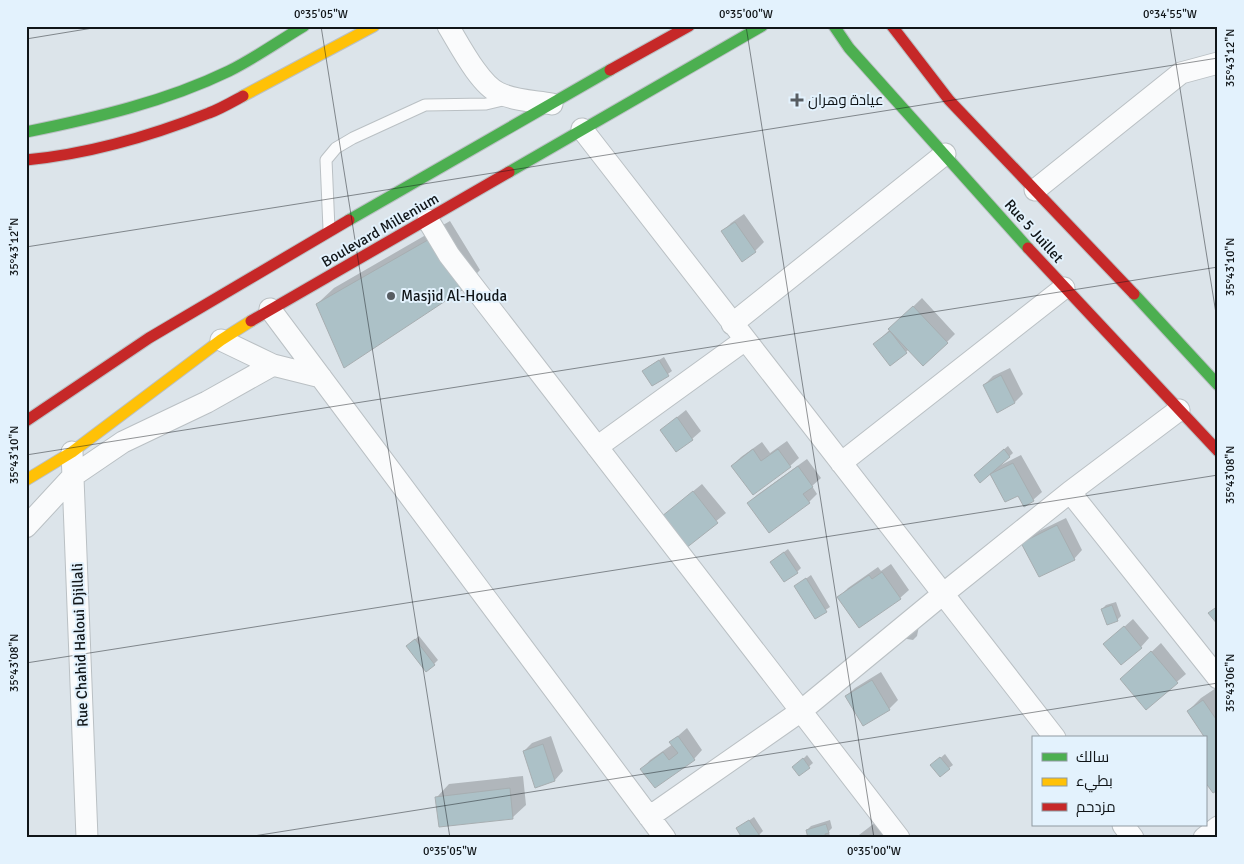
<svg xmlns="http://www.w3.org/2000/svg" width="1244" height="864" font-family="Signika,Cairo,sans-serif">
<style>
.shadow{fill:#0003}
.building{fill:#acc1c7;stroke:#a7aeb1}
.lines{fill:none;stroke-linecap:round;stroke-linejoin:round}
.lane-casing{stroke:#bac0c4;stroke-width:13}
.street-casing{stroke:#bac0c4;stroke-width:23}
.fast-casing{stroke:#bac0c4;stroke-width:13}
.slow-casing{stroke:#bac0c4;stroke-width:13}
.jam-casing{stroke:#bac0c4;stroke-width:13}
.lane{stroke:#fafbfc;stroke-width:11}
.street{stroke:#fafbfc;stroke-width:21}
.fast{stroke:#4caf50;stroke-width:11}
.slow{stroke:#ffc107;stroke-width:11}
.jam{stroke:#c62828;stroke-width:11}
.ticks{fill:none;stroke:#101518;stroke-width:1;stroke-opacity:0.45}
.poi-dot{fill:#575d62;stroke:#e3f2fd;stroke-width:2}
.labels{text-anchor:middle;stroke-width:4;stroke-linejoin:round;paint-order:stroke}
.poi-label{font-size:15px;fill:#101518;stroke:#e3f2fd;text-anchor:start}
.street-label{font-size:15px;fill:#101518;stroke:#e3f2fd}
.neatline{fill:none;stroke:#101518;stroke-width:2}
.ticks-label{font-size:12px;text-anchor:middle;fill:#101518}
</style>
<rect width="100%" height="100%" fill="#dce4ea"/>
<path class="shadow" d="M744,214L764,242L755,251L722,232L731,223Z
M450,221L480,270L464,287L317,304L334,288Z
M922,298L955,334L947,342L909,349L906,352L875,344Z
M664,357L672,371L653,385L648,367Z
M1010,368L1023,394L1015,402L984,385L993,376Z
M686,410L701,431L692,439L661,430Z
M787,441L799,458L790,466L753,493L732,466L741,457L762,442L770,453Z
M1008,446L1013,453L999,466L1021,455L1042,492L1033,500L1018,494L1005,500L991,473L979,471Z
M807,459L821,478L812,486L817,494L809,502L749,503L757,495Z
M702,484L726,513L681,550L657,521Z
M1066,518L1082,550L1074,559L1023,543L1031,535Z
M788,549L801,568L797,572L771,562Z
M891,564L909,590L900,598L839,597L848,588L878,567L881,571Z
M811,575L830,607L815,617L796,586Z
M1116,602L1121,616L1117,620L1102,609L1106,605Z
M1133,619L1149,638L1141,647L1105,644Z
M919,626L917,636L913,640L901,638Z
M419,636L438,660L434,664L407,646Z
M1161,643L1186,674L1146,708L1131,671Z
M881,672L898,700L889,709L863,724L846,696L855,688Z
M1216,688L1218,691V789L1205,779V739L1207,738L1188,711L1201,698Z
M687,728L702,750L694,759L642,769L650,760L673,744L671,742Z
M551,736L563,771L555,780L536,786L524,751L532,743Z
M945,754L953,765L949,768L936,762Z
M807,755L813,763L799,775L798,764Z
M523,776L526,805L513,817L437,797L449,784Z
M754,817L763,831L759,835L737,829Z
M830,820L832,828L829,831L830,838H809L807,830L811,826Z
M876,822L888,838H855Z"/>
<path class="building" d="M735,222L756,252L742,262L721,231Z
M433,237L465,288L344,368L316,304Z
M913,306L948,343L923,366L888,329Z
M890,331L907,353L890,366L873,344Z
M659,360L669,376L652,386L642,371Z
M1001,375L1015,403L997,413L983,385Z
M677,417L693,440L676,452L660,430Z
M753,449L761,461L778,449L791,467L753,495L731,466Z
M1004,449L1010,457L980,483L974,475Z
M1013,463L1034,501L1024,507L1018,496L1005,502L990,474Z
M798,466L813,487L803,494L810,503L769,533L747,503Z
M693,491L718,523L681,552L656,521Z
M1057,525L1075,560L1039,577L1021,543Z
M784,552L798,573L784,582L770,562Z
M882,572L901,599L859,628L837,597L869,575L872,579Z
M806,578L827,612L815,619L794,586Z
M1112,605L1118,621L1107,625L1101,609Z
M1218,606V625L1208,613Z
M1124,626L1142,648L1121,665L1103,644Z
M415,639L435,665L426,672L406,646Z
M1151,651L1178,683L1146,710L1120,679Z
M872,680L890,710L863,726L845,696Z
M1203,700L1218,722V790L1213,793L1205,782V742L1207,741L1187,711Z
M678,736L695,760L655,788L640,769L663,752L669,760L678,753L669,742Z
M543,744L555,781L535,788L523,751Z
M940,757L950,769L940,777L930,765Z
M803,758L810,768L799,776L792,767Z
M510,788L513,819L439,827L435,797Z
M749,820L760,836L756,838H742L736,828Z
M826,824L829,833L825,834L826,838H808L806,830Z"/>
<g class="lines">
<defs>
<path id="lane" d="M329,229L326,160L336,148L353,138L425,105L486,104L507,99"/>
<path id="street" d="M448,26C459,44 480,85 499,93C515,101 535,101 552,104
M582,129L1055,738
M1035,190L1181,73L1218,63
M428,220L449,255L899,838
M270,309L665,838
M732,324L945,154
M221,340L273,365L321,377
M597,447L745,340
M72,452L87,838
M841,463L1064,288
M1070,492L1218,678
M26,527L73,476L123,442L207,402L273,365
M649,817L801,711L943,594L1070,492L1179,410
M1123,825L1133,838
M1204,838L1218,827"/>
<path id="fast" d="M834,26L849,48L1028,248
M26,132C95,118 165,102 229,71C255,58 279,41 304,26
M509,172L762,26
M349,220L610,70
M1134,294L1218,385"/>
<path id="slow" d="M243,96L374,26
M26,480L72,452L221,340L251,321"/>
<path id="jam" d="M892,26L949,100L1134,294
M610,70L689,26
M26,160C88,154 151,136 209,113C220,109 232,102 243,96
M1028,248L1218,451
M251,321L509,172
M26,421L149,338L349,220"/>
</defs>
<use href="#lane" class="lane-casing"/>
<use href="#street" class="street-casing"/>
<use href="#fast" class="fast-casing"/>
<use href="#slow" class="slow-casing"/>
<use href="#jam" class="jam-casing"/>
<use href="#lane" class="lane"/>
<use href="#street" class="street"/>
<use href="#fast" class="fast"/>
<use href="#slow" class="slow"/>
<use href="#jam" class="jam"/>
</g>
<path class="ticks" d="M321,26L450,838M746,26L874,838M1170,26L1218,326M26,39L105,26M26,247L1218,58M26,455L1218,267M26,663L1218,475M241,838L1218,683"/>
<g class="poi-dot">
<path d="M794.5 92.5h5v5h5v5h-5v5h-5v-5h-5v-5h5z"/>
<circle cx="391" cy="296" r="5"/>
</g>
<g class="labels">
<g class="poi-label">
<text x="808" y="105">عيادة وهران</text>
<text x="401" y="301">Masjid Al-Houda</text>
</g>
<g class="street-label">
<text transform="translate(380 230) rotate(-30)" y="5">Boulevard Millenium</text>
<text transform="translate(1034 231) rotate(48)" y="5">Rue 5 Juillet</text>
<text transform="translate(80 645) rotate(-92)" y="5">Rue Chahid Haloui Djillali</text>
</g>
</g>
<rect width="1244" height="864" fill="none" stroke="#e3f2fd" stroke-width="55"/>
<rect x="1032" y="736" width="175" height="90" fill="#e3f2fd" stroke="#8f9aa1"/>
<rect x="1042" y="753" width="25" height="8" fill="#4caf50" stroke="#8f9aa1"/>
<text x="1076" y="762" font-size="15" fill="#101518">سالك</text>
<rect x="1042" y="778" width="25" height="8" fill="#ffc107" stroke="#8f9aa1"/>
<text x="1076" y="786" font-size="15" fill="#101518">بطيء</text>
<rect x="1042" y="803" width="25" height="8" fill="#c62828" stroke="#8f9aa1"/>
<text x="1076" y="812" font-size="15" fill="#101518">مزدحم</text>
<rect x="28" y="28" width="1188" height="808" class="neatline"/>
<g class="ticks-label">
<text x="321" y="18">0°35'05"W</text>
<text x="746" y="18">0°35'00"W</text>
<text x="1170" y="18">0°34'55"W</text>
<text transform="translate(1230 58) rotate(-90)" y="4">35°43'12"N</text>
<text transform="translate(14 247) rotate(-90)" y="4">35°43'12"N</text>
<text transform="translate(1230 267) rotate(-90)" y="4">35°43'10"N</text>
<text transform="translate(14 455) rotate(-90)" y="4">35°43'10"N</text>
<text transform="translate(1230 475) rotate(-90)" y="4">35°43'08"N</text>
<text transform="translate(14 663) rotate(-90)" y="4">35°43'08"N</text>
<text transform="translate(1230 683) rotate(-90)" y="4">35°43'06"N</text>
<text x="450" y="855">0°35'05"W</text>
<text x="874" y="855">0°35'00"W</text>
</g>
</svg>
